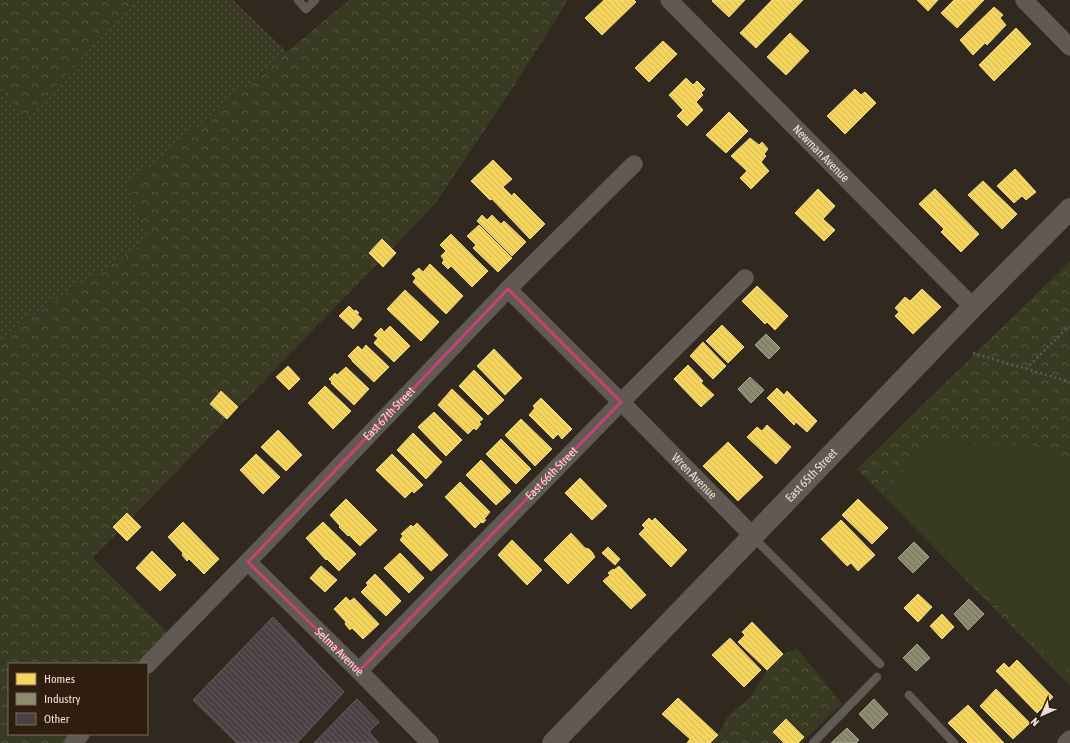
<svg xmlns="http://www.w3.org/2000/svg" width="1070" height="743" font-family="'Asap Condensed',sans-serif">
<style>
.grass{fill:url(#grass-dots)}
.forest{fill:url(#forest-crowns)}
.pitch{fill:#383a22}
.homes{fill:url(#homes-back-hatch);stroke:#f4d981}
.industry{fill:url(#industry-back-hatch);stroke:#a9a68e}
.building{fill:url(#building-back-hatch);stroke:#665f60}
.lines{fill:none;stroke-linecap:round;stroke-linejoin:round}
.service-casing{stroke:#4b433c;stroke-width:9}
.minor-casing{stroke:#4b433c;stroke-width:18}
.tertiary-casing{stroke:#4b433c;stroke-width:22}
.path{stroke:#615a54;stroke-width:2.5;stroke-dasharray:2 3;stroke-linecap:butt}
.service{stroke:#615a53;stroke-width:8}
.minor{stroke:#615a53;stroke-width:17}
.tertiary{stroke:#615a53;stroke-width:21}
.marked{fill:none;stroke:#cb4174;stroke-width:3;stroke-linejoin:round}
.labels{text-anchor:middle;stroke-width:4;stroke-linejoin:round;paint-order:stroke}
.street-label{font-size:12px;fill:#eee3d8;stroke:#2f1e0e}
</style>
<defs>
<pattern id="grass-dots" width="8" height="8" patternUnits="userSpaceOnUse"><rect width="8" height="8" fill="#383a22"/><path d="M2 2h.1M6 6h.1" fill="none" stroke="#555641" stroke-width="1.8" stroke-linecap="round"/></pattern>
<pattern id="forest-crowns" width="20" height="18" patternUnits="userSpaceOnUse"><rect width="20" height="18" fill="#383a22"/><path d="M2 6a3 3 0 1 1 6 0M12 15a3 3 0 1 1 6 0" fill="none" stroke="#555641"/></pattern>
<pattern id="homes-back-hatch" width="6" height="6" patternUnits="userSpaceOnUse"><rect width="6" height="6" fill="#f6d55c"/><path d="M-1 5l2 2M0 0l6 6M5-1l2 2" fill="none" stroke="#d3b857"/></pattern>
<pattern id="industry-back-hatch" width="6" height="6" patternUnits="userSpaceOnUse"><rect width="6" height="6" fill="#8c8c6e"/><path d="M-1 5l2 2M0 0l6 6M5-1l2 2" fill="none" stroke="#74735e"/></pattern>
<pattern id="building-back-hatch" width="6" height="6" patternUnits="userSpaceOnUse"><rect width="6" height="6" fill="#494144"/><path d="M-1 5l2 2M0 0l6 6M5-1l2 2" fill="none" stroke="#645c5e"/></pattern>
</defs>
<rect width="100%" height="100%" fill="#31281f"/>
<path class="grass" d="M138,0H233L287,52L129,184L149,240L17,325L0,346V85L24,120L96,42Z"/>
<path class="forest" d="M0,0H138L96,42L24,121L0,85Z
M349,0H568L514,86L435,204L93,558L173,638L147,664H9V734H81L73,743H0V346L17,325L149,240L129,184Z
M1070,261V686L857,469Z
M797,648L842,704L801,743H710L718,735L728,716L752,695L767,670L783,654Z"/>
<path class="pitch" d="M933,444L1033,445L1070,460V669L1063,671L882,492Z"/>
<path class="homes" d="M604,0H634L636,2L602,35L585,18Z
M713,0H745L729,17L712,1Z
M772,0H803L756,48L740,33Z
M917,0H938L928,11Z
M954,0H984L957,28L941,13Z
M994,7L1003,15L1000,18L1006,25L987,45L985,43L973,55L960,40Z
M1016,28L1031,44L994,81L979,65Z
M790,33L809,51L786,75L767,57Z
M663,41L677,54L649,82L635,68Z
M686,78L693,85L697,81L705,89L701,93L703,95L696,102L703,110L687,126L677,116L683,110L669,95Z
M855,89L861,95L865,92L876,103L845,134L827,116Z
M729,112L748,131L726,153L706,135Z
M750,138L759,145L762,142L768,149L764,154L766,156L761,162L769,171L751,189L740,178L747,171L731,156Z
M493,160L512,179L503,187L512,196L514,193L545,224L530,239L492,199L490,200L471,181Z
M1015,169L1036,192L1026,200L1022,196L1014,203L997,186Z
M983,181L1017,214L1002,229L968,195Z
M818,189L835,206L823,219L835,230L824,241L795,213Z
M935,189L979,234L961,252L941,232L944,229L919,204Z
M482,215L487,220L492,215L501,224L504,221L526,242L512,256L477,221Z
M479,225L512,258L498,272L473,248L476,245L467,236Z
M451,234L488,271L472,287L451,266L448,269L442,263L444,260L441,256L446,251L440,245Z
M382,239L396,253L383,267L369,253Z
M430,264L463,296L446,314L413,282L416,278L412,274L419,268L423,272Z
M757,286L788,316L775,330L767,322L765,324L742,301Z
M922,289L941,307L913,334L895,316L899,312L895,308L905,297L910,301Z
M405,290L439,322L421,341L387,309Z
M349,306L354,311L356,310L359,313L357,314L362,319L353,329L339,316Z
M722,325L744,347L728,363L706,341Z
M390,326L410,346L394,362L374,343L378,338L374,335L381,328L384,332Z
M703,342L726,366L713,379L690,356Z
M366,345L389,367L374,382L352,361V360L348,356L358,346L362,350Z
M494,349L522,378L505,395L477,366Z
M688,365L703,381L701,383L714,395L701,407L674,379Z
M288,366L300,379L289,390L276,377Z
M346,367L369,389L354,405L331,383L332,382L329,379L335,373L337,375Z
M474,370L504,400L488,415L459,386Z
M325,386L351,411L333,429L308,403Z
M777,388L784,395L787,391L817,421L807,432L796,422L794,425L767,398Z
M452,389L483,419L479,422L481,424L476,430L474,428L468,434L438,405Z
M221,391L238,407L227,419L210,404Z
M541,398L572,429L562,439L558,434L553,439L529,415L535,408L533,406Z
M434,412L462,440L446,456L418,427Z
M521,419L552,449L535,466L505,435Z
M767,425L791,447L776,464L747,437L757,427L762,431Z
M278,430L302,455L286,471L261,447Z
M413,433L442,462L426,479L397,450Z
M501,439L531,469L516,484L486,454Z
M728,442L763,477L738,501L703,466Z
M256,454L280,477L263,494L240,470Z
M392,454L423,485L414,493L412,491L405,498L376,470Z
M481,460L511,491L496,505L466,475Z
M580,478L607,506L592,520L565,493Z
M460,482L490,512L484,519L486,520L483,523L481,522L475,528L445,497Z
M346,499L377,530L360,546L349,535L348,536L339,527L340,526L330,515Z
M858,499L888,528L872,544L842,515Z
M127,513L141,527L127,541L113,527Z
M649,518L652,521L655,518L687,550L671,567L639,534L645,528L642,525Z
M841,520L875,555L858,571L851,563L847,566L821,539Z
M183,522L219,559L204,574L189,559L187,561L182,555L183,553L168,537Z
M323,522L356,554L339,571L327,559L326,560L306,538Z
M417,523L448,555L431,571L400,540L403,536L401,534L411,525L413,527Z
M571,533L585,548L589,549L592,552L595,557L568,584L544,560Z
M512,540L542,570L527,585L498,555Z
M608,547L620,559L615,565L602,553Z
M152,551L176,575L160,591L136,568Z
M400,553L424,578L409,593L384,568Z
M321,566L337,580L325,592L310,578Z
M619,566L646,595L631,609L603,581L610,575L608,573L613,569L614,570Z
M375,574L401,601L386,616L361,592L368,585L366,583Z
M918,594L932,607L918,622L904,608Z
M346,597L350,601L354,598L379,624L363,639L352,628L350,630L345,624L346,622L334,609Z
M942,614L954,627L942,639L930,626Z
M752,622L783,654L767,670L738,642L745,635L742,632Z
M730,638L761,670L744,687L712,655Z
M1017,660L1053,697L1037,713L996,671L1004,663L1009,668Z
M996,689L1030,723L1013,739L980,706Z
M678,698L718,735L710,743H687L690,739L662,714Z
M968,705L1004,743H968L948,723Z
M786,719L804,737L798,743H784L773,732Z"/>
<path class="industry" d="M766,334L780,348L769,359L755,345Z
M750,377L764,390L751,403L738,389Z
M914,542L929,557L913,573L898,558Z
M969,599L984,614L968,630L954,614Z
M917,644L930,658L916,671L903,658Z
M874,699L888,714L873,729L859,714Z
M847,728L859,740L856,743H831Z"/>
<path class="building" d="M273,617L344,692L297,743H237L193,700Z
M357,699L379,722L369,732L379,743H314Z"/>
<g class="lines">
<defs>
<path id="service" d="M298,0L306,9L315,0
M753,537L880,664
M909,695L954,743
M813,743L877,677"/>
<g id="minor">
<path id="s1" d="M669,0L973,307"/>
<path d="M1024,0L1070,47"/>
<path id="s2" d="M508,289L630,411L753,536"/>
<path id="s3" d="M248,562L359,671L430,743"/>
<path id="s4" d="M147,665L259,550L508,289L634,164"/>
<path id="s5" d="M359,671L621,402L745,278"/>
<path d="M73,743L81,734"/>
<path d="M1066,743L1070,739"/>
</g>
<g id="tertiary">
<path id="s6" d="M553,743L753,536L973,307L1070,209"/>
</g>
</defs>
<use href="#service" class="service-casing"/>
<use href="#minor" class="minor-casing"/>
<use href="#tertiary" class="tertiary-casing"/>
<path class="path" d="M973,353L1070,382
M1026,369L1067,328L1070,327"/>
<use href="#service" class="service"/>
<use href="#minor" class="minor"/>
<use href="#tertiary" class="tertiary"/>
</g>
<path class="marked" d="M508,289L621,402L359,671L248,562Z"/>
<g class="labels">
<g class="street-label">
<text dy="4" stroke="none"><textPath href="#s1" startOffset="216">Newman Avenue</textPath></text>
<text dy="4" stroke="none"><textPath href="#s4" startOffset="349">East 67th Street</textPath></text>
<text dy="4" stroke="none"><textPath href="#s5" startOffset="276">East 66th Street</textPath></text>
<text dy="4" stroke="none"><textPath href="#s6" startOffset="372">East 65th Street</textPath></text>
<text dy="4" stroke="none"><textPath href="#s2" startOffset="264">Wren Avenue</textPath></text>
<text dy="4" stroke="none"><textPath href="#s3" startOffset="128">Selma Avenue</textPath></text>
</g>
</g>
<rect x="8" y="663" width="140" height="72" fill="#2f1e0e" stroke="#7b6d5f"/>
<rect x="16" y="673" width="20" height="12" fill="#f6d55c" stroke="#7b6d5f"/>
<text x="44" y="683" font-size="12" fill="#eee3d8">Homes</text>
<rect x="16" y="693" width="20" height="12" fill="#8c8c6e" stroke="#7b6d5f"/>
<text x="44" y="703" font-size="12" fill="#eee3d8">Industry</text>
<rect x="16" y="713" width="20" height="12" fill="#494144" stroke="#7b6d5f"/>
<text x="44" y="723" font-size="12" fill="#eee3d8">Other</text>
<g transform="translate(1042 715) rotate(225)" stroke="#2f1e0e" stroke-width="3" paint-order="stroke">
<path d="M0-3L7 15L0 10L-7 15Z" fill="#eee3d8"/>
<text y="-6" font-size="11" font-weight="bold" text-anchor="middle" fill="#eee3d8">N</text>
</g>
</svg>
